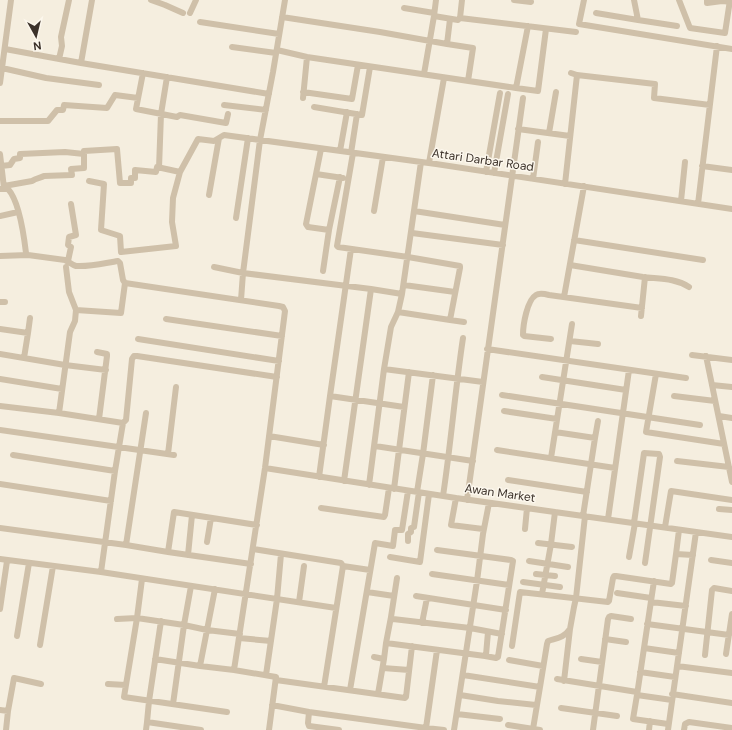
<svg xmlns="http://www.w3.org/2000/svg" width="732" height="730" font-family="'DM Sans',sans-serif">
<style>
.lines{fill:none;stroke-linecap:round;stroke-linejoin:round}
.minor{stroke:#cfc0a9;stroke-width:6}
.labels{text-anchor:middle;stroke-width:3;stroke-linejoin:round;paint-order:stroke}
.street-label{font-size:12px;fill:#3c322a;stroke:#fcf7ed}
</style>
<rect width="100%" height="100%" fill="#f5eedf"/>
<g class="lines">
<path class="minor" d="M151,0L165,5L183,13
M436,0L434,16L458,20L460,18
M462,0L460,18L576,32
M514,0L531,2
M584,0L579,24L732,49
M634,0L638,20L677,26
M679,0L690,28L725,33L730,0
M707,0V3L722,1L732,2
M404,8L434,13
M190,13L196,0
M596,13L638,20
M282,17L380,32L447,44
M450,19L447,44L473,48L468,81
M200,22L279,34
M232,47L276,53
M5,49L81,63L269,94
M277,50L307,57L516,88L528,26
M59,59L62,46L61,37L69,0
M81,63L92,0
M2,68L46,78L99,85
M143,73L136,109L177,117L180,115L226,123L228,114
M424,74L434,16
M577,75L655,84L654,98L710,105
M0,83L11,0
M516,88L538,91L546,29
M303,92L352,99L358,65
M303,98L307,57
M224,105L266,110
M314,107L362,115L370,67
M0,121H48L57,110H63L64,105L107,108L115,95L138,98
M518,129L570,136
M549,133L556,92
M321,149L306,224L308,227L329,230
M340,151L347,112
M351,153L357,114
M353,153L337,246L338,247L408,257L460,266V268L450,320L464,322
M0,154L4,188
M429,163L444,78
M1,166L10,165L14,159L20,158V154L65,152L84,154V151L117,149L120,183H131V178H135V170L156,172L157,167L180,172
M702,166L732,170
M159,168L161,114L167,77
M486,172L500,93
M494,173L508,94
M316,174L343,178
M533,179L538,142
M89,181L104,184L101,230L120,236L121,252L176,246L172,222L173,198L180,172L198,139L214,141L224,135L436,164L732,209
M565,184L577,75L571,73
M4,186L32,181C36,178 40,178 44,176L72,175L71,169L84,168V154
M0,189H8C19,201 24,236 26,253L28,255
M209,195L219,138
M681,201L685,162
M698,204L717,46
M374,211L383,157
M414,211L505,225
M0,216L18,212
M236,218L248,138
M412,233L503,245
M574,240L703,260
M0,256L28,255L65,260C69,262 72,265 76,266C90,267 105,263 118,261L120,263L123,280L125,283L121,313L76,310
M68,261L71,247L68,245L69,237L76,235L71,204
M570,265C594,269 619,273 643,277C659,279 675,278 689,287
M214,267L243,273L371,289
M323,271L329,230L340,177
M125,283L279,306L283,307L285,311L265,468L234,670L276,677L269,730
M404,285L455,292
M564,297L584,186
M241,300L243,273L260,140L273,72L285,0
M0,302H5
M398,312L450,320
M641,316L645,277
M166,319L282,336
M0,329L28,333L30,318
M138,339L279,361
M551,339L524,336L523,335C523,325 527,300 536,295C539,293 545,294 549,295L642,308
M570,341L598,344
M487,349L686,378
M97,352L107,354V356L99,419
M0,354L65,365L106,370
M692,355L732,360
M706,356L712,385L732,482
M24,358L28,333
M384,369L483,382
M656,374L646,432L724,444
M542,377L626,390
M0,379L62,389
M712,385L732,387
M502,395L700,425
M330,396L404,407
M674,396L715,401
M0,406L59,413L123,423L115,471
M504,411L557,419
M59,413L70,332L75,321L76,310L69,292L66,267
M719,416L732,418
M123,423L126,420L132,359L134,356H137L277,377
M0,430L174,455
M555,432L595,438
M269,436L324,445
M375,446L473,461
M497,450L615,468
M168,454L176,387
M13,455L115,471L101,572
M551,458L572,324
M677,461L729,467
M265,468L456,498L732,537
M319,477L330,396L351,249
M508,480L587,492
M344,481L371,289L402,294
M0,484L111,501
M369,485L384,369L391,327L398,312L402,294L421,162
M394,489L409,372
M417,492L423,454L433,375
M443,496C451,443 455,391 463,338
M456,498L451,525L483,529
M467,500L523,98
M321,508L384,517L385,515L389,488
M719,509L732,510
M583,516L595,438L598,421
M608,519L629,370
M634,523L644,453L659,454L660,457L645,563
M665,527L671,491L732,500
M0,528L126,545L168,552L251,564
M525,529L527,508
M408,541V534L411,532V528L414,527L419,492
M207,542L211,518
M538,543L572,547
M126,545L146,413
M253,549L341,563L343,566L324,687
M437,550L511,560L513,561L498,657L496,658L485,656
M168,552L174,512L257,525
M676,554L679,530
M188,555L192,515
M390,557L420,562L429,494
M629,557L635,523
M0,559L101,572L336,608
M711,560L732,563
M529,561L568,567
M343,566L370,570
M432,574L509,585
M536,574L555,576
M397,578L391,617L393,619L470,628L502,634
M142,579L137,618L184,625L191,586
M654,581L637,695L672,700
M523,582L560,587
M215,589L200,666L234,670
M367,592L394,596
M617,593L651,598
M542,594L551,544L555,512
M416,596L506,610
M299,602L304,566
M651,602L686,606
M0,609L7,561
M117,619L137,618L124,697L227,712
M422,623L427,598
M647,624L729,635
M17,636L29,563
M239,638L271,641
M605,639L626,642
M386,643L391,617
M40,645L53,566
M512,646L520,592L608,602L609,601L613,578L614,576H616L671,584L672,583L676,554L693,555
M644,648L679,653
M437,650L426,728L444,730
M726,654L732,614
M705,655L712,590L714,588L732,591
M374,657L384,659L386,643L485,656L486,655L488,632
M155,659L200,666
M581,659L602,662
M509,660L543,666
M677,666L732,673
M383,668L409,670
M640,672L675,677
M266,675L277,599L281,554
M463,675L540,687L533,729
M557,679L637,692
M276,680L405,698L406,697L412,646
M564,681L570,629
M108,684L126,685
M540,687L547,644L548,641C557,638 564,638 570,629L574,607L576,598L585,516
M350,690L375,543L393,546L395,530H402L408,491
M378,694L384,659
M672,694L732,703
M460,695L498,701L536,705
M637,695L633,719L668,724
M173,704L184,625L207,630L240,634
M272,705L309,712L308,723L309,726L339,730
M561,708L617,716
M0,710L8,711L6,730
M8,711L14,678L41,684
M309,712L426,728
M457,714L500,719
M147,722L149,701L161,621
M508,725L540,730
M146,730L147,722L201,730
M454,730L477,581L483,534L489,503
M593,730L608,619L609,617L611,616L631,619
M649,730L650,721
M668,730C677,664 687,598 696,532
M684,730L685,724L689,722L732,728"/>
</g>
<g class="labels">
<g class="street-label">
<text transform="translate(483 160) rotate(8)" y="4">Attari Darbar Road</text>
<text transform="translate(500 493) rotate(8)" y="4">Awan Market</text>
</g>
</g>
<g transform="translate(36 36) rotate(172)" stroke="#fcf7ed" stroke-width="3" paint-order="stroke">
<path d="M0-3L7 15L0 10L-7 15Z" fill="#3c322a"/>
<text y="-6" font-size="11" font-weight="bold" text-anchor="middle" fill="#3c322a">N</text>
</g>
</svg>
